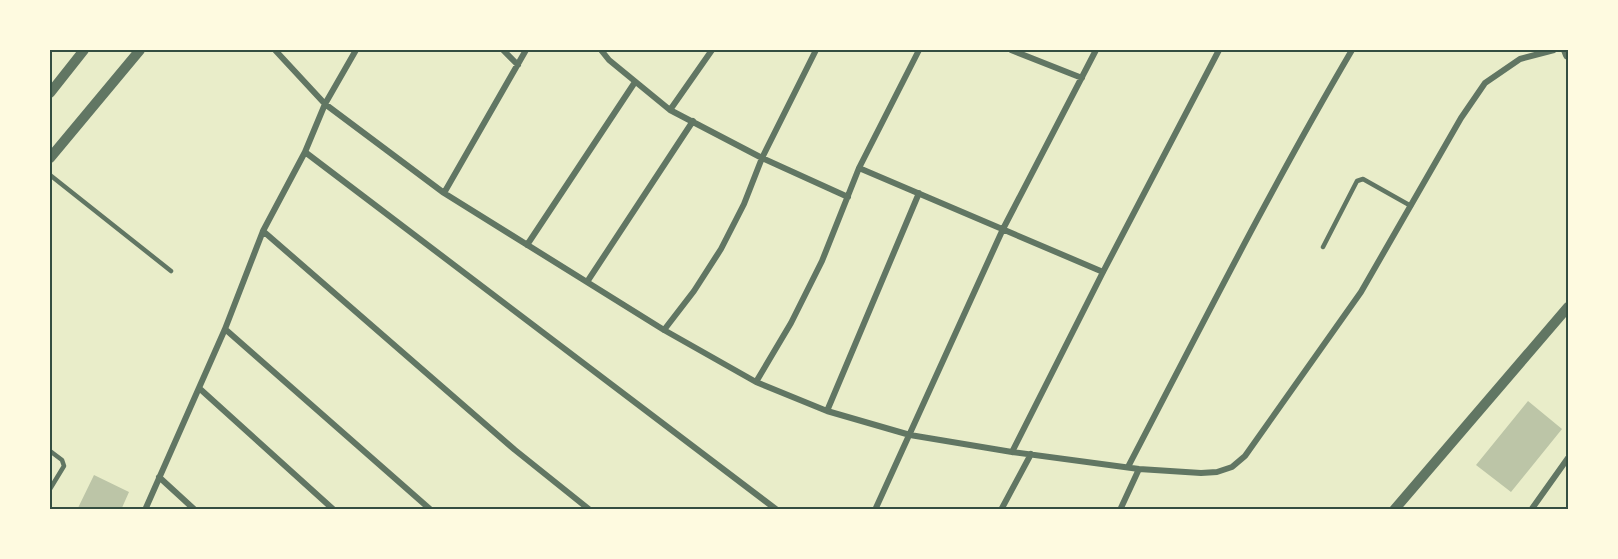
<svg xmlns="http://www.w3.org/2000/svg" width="1618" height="559" font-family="'Source Sans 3',sans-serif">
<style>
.building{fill:#bcc5a7}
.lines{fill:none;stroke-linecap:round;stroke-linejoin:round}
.service{stroke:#617663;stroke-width:4.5}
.minor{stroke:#617663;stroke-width:6}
.tertiary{stroke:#617663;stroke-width:10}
.neatline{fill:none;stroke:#344e41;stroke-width:2}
</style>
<rect width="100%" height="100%" fill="#e9edc9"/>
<path class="building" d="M1528,401L1562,429L1511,492L1476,465Z
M94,475L129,492L121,510H77Z"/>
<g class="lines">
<path class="service" d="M50,175L171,271
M1323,247L1357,181L1363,179L1411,206
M50,451L62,460L64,466L50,489"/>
<path class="minor" d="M275,50L325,104L444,193L664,330L756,382L827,411L910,435L1012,452L1139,469L1201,473L1217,472L1232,467L1245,456L1361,292L1461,118L1485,83L1520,59L1554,50
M503,50L518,65
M601,50L609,60L670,110L762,158L848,197
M1011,50L1082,78
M670,110L712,50
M305,152L777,510
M859,168L1103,272
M444,193L526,50
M263,231L515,450L590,510
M527,245L635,82
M587,282L693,121
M225,329L431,510
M664,330L694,291L721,249L744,204L762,158L816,50
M756,382L791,323L822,261L859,168L919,50
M199,388L334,510
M827,411L919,193
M1012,452L1103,272L1219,50
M1128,467C1201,327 1272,186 1352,50
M159,477L195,510
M145,510L225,329L263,231L305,152L325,104L356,50
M875,510L1003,229L1096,50
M1001,510L1031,454
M1120,510L1139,469
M1531,510L1568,458"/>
<path class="tertiary" d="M1566,50L1568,55
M50,93L84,50
M50,158L140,50
M1394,510L1568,307"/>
</g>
<rect width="1618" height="559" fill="none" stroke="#fefae0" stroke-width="102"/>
<rect x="51" y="51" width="1516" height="457" class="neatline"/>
</svg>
